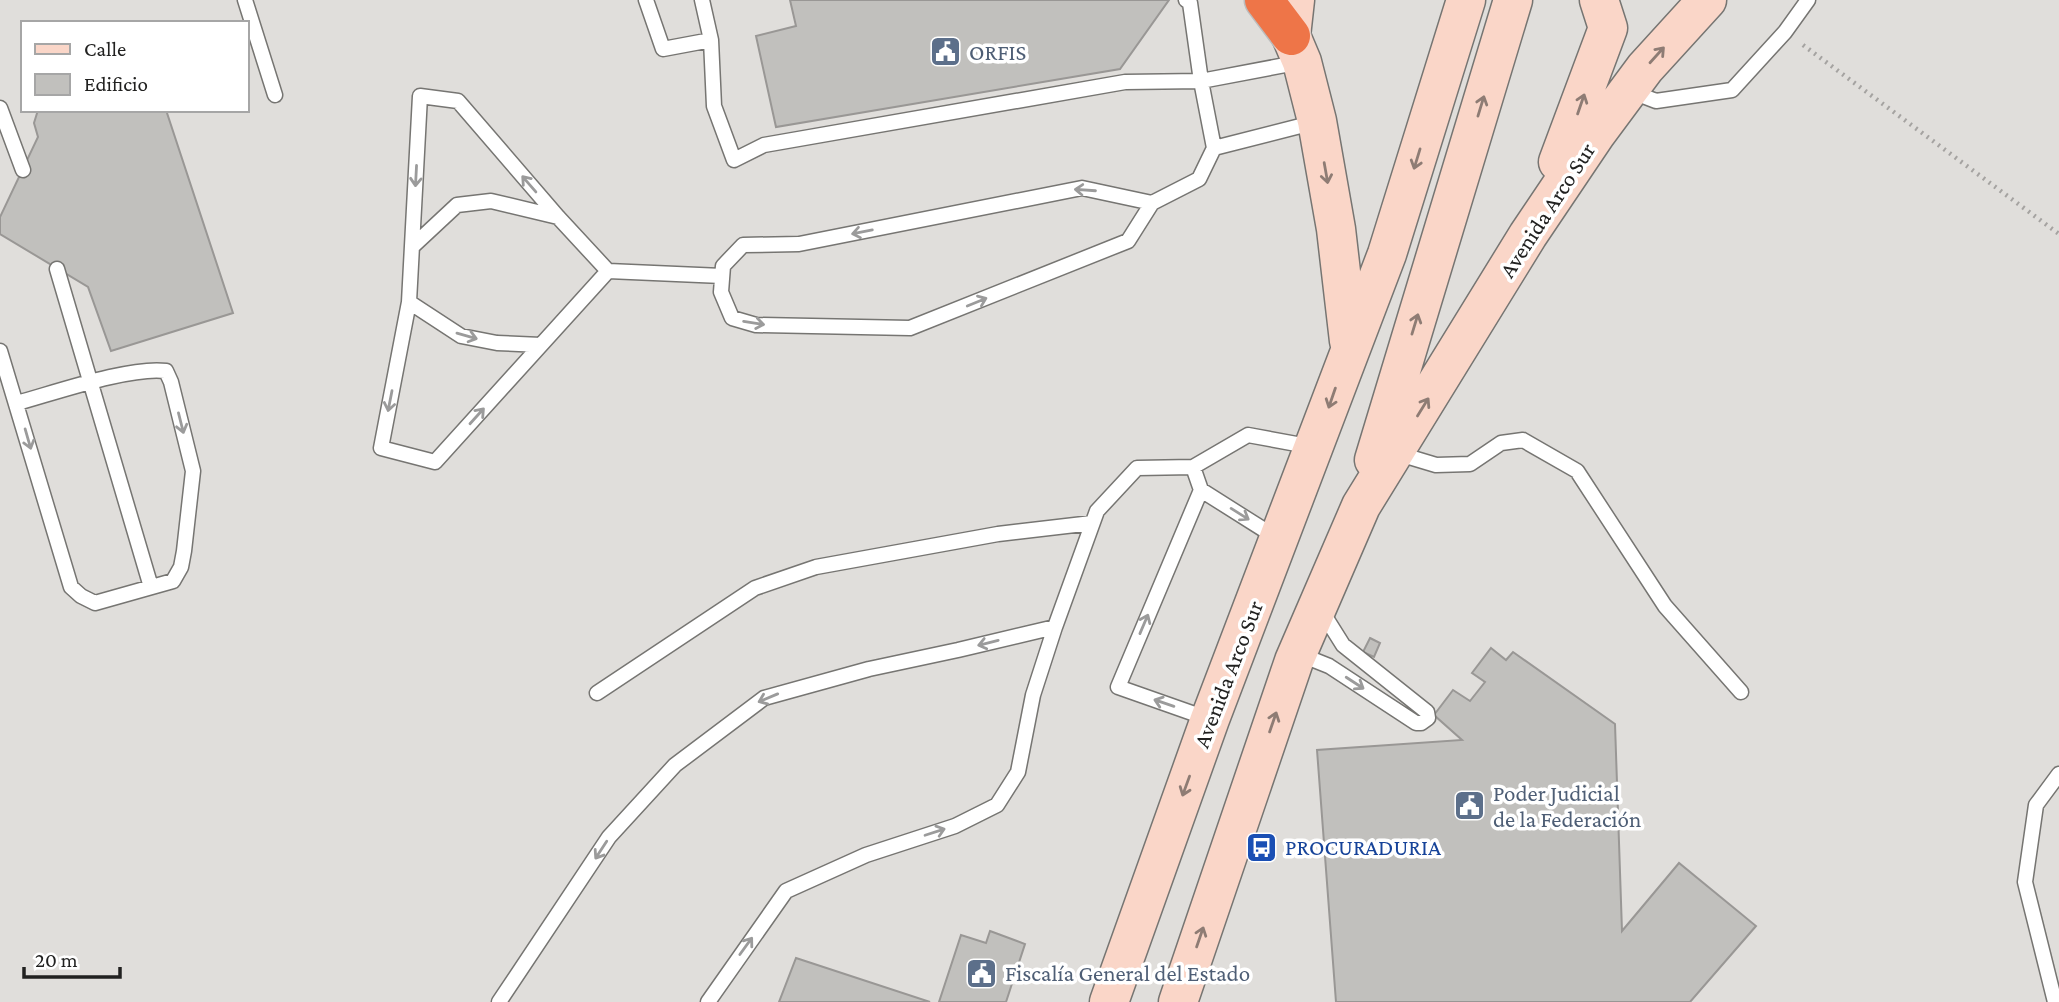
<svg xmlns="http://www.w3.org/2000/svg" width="2059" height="1002" font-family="'Crimson Pro',serif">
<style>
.building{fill:#c1c0bd;stroke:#999795;stroke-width:2}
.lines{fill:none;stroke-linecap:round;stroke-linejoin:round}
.lane-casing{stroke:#767572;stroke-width:17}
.secondary-casing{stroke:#767572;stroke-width:41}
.highway-casing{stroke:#bcbcbc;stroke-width:41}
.path{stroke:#a5a3a1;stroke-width:4.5;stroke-dasharray:2 5;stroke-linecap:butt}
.lane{stroke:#fff;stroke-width:14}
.secondary{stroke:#fad6c8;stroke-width:38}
.highway{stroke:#ee7548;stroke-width:38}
.oneway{stroke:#8e7c74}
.oneway2{stroke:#9b9b9b}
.labels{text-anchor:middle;stroke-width:7;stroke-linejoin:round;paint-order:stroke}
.service-label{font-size:23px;fill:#4e5e75;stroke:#fff;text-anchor:start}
.street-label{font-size:23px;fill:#212120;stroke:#fff}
.transit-label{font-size:23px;fill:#164399;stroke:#fff;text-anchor:start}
</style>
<rect width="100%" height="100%" fill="#e0dedb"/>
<path class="building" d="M790,0H1169L1120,69L776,127L756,36L796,26Z
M38,110H166L233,313L111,351L88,287L0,234V217L38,137L34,123Z
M1370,638L1380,643L1374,657L1363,652Z
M1491,648L1506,660L1513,652L1615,724L1622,931L1679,863L1756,926L1690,1002H1336L1317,750L1462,740L1434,715L1453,690L1470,701L1485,682L1472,673Z
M990,931L1025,944L1006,1002H939L961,935L986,943Z
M796,958L930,1002H779Z"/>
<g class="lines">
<defs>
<path id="lane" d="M245,0L275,95
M646,0L663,49L711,40L702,0
M711,40L714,106L734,160L764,145L1125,82L1201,81L1301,62
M1630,91L1656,101L1732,90L1785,32L1808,0
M0,108L23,170
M1214,148L1316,122
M1152,203L1082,188L799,244L743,245L723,266L721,292L732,318L756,325L910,328L1128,241L1152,203L1199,179L1214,148L1201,81L1190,3L1186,0
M413,246L457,205L491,201L558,217
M57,269L151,587
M608,271L435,462L381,448L409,302L420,96L458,101L558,217L608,271L722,276
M409,302L461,336L497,343L541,345
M0,351L71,587L81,596L95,603L173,581L181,567L184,551L193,471L171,382L166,371C131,366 54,393 17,403
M1396,453L1436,465L1470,464L1501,443L1523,440L1577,471L1665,606L1741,692
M1193,467L1201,490L1277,538
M1201,490L1118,687L1209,719
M1299,660L1309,658L1329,666L1416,723H1421L1428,718L1427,712L1343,645L1321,610
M597,693L755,588L816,567L998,534L1092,523
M499,1002L609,837L675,765L764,698L869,669L958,650L1055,627
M708,1002L786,891L866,855L955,826L997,805L1018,772L1033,695L1055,627L1097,511L1137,468L1193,467L1248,435L1313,447
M2055,1002L2025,882L2036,805L2059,774"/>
<path id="secondary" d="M1295,0L1291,36L1302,62L1317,121L1336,229L1349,341
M1558,162L1608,28L1599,0
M1374,460L1513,0
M1109,1002L1210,719L1387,254L1466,0
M1178,1002L1294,661L1361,506L1528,235L1596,134L1645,68L1707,0"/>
<path id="highway" d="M1264,0L1291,36"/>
</defs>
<use href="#lane" class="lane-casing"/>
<use href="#secondary" class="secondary-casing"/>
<use href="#highway" class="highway-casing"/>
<path class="path" d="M1803,45L2059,234"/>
<use href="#lane" class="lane"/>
<use href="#secondary" class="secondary"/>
<use href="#highway" class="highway"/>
</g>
<defs><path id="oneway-shaft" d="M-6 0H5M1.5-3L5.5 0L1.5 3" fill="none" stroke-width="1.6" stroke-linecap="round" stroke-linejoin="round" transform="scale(1.75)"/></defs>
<g class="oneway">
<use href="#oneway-shaft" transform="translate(1657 55) rotate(-48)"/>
<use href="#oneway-shaft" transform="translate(1581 104) rotate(-71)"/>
<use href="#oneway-shaft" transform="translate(1481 106) rotate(-73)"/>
<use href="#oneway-shaft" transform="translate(1417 159) rotate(107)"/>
<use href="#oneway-shaft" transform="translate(1326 173) rotate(80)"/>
<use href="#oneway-shaft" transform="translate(1415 324) rotate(-73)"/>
<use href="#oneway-shaft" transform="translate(1332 398) rotate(109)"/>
<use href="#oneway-shaft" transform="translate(1423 407) rotate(-58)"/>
<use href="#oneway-shaft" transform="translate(1273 722) rotate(-71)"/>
<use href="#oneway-shaft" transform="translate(1186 786) rotate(110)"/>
<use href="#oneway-shaft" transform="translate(1200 937) rotate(-71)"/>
</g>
<g class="oneway2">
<use href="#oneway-shaft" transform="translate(416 176) rotate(93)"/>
<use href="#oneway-shaft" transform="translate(529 184) rotate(-131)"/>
<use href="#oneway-shaft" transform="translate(1085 190) rotate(-176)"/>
<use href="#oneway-shaft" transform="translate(862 232) rotate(169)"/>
<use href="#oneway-shaft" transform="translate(977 302) rotate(-22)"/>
<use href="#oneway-shaft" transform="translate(754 323) rotate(9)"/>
<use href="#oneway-shaft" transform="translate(467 336) rotate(16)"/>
<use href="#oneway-shaft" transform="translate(390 401) rotate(101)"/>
<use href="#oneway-shaft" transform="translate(477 416) rotate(-48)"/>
<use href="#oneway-shaft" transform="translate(181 423) rotate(76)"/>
<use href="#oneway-shaft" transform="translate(28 439) rotate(74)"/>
<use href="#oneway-shaft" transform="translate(1240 514) rotate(32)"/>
<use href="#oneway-shaft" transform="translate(1144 624) rotate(-67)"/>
<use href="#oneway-shaft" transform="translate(988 643) rotate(166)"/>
<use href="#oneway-shaft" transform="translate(1355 683) rotate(33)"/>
<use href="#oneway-shaft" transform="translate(768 698) rotate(157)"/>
<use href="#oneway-shaft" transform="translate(1164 703) rotate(-161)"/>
<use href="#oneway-shaft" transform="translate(935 832) rotate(-18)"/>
<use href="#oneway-shaft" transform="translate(601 850) rotate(123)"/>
<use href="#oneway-shaft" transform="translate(746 946) rotate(-54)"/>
</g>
<defs>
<symbol id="civic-square" viewBox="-11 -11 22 22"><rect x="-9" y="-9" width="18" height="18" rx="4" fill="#5c6f8a" stroke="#fff"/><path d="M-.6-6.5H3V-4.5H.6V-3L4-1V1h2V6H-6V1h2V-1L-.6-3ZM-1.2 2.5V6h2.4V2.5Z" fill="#fff"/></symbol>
<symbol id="bus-square" viewBox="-11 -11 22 22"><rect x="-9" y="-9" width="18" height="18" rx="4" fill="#1a4fb4" stroke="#fff"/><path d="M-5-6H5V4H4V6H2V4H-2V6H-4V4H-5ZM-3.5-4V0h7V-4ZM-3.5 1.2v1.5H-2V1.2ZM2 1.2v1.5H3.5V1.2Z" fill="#fff"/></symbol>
</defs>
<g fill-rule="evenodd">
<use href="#civic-square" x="928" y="34" width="35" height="35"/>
<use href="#civic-square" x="1452" y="788" width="35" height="35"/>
<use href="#bus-square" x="1244" y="830" width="35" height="35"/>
<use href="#civic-square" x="964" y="956" width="35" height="35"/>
</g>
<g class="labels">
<g class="service-label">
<text x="969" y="60">ORFIS</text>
<text x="1493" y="801">Poder Judicial<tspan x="1493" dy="26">de la Federación</tspan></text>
<text x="1005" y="981">Fiscalía General del Estado</text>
</g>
<g class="street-label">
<text transform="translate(1547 210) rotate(-57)" y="8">Avenida Arco Sur</text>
<text transform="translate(1228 674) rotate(-69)" y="8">Avenida Arco Sur</text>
</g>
<g class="transit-label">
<text x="1285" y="855">PROCURADURIA</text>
</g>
</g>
<rect x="21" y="21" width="228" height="91" fill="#ffffff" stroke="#a6a6a6" stroke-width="2"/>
<rect x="35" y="44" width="35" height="10" fill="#fad6c8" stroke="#a6a6a6" stroke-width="2"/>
<text x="84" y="56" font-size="21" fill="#212120">Calle</text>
<rect x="35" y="74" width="35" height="21" fill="#c1c0bd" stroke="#a6a6a6" stroke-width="2"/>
<text x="84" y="91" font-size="21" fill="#212120">Edificio</text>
<path d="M24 967v10h96v-10" fill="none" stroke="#212120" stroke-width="3.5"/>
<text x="35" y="967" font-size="21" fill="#212120" stroke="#ffffff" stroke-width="5" paint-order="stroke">20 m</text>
</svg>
